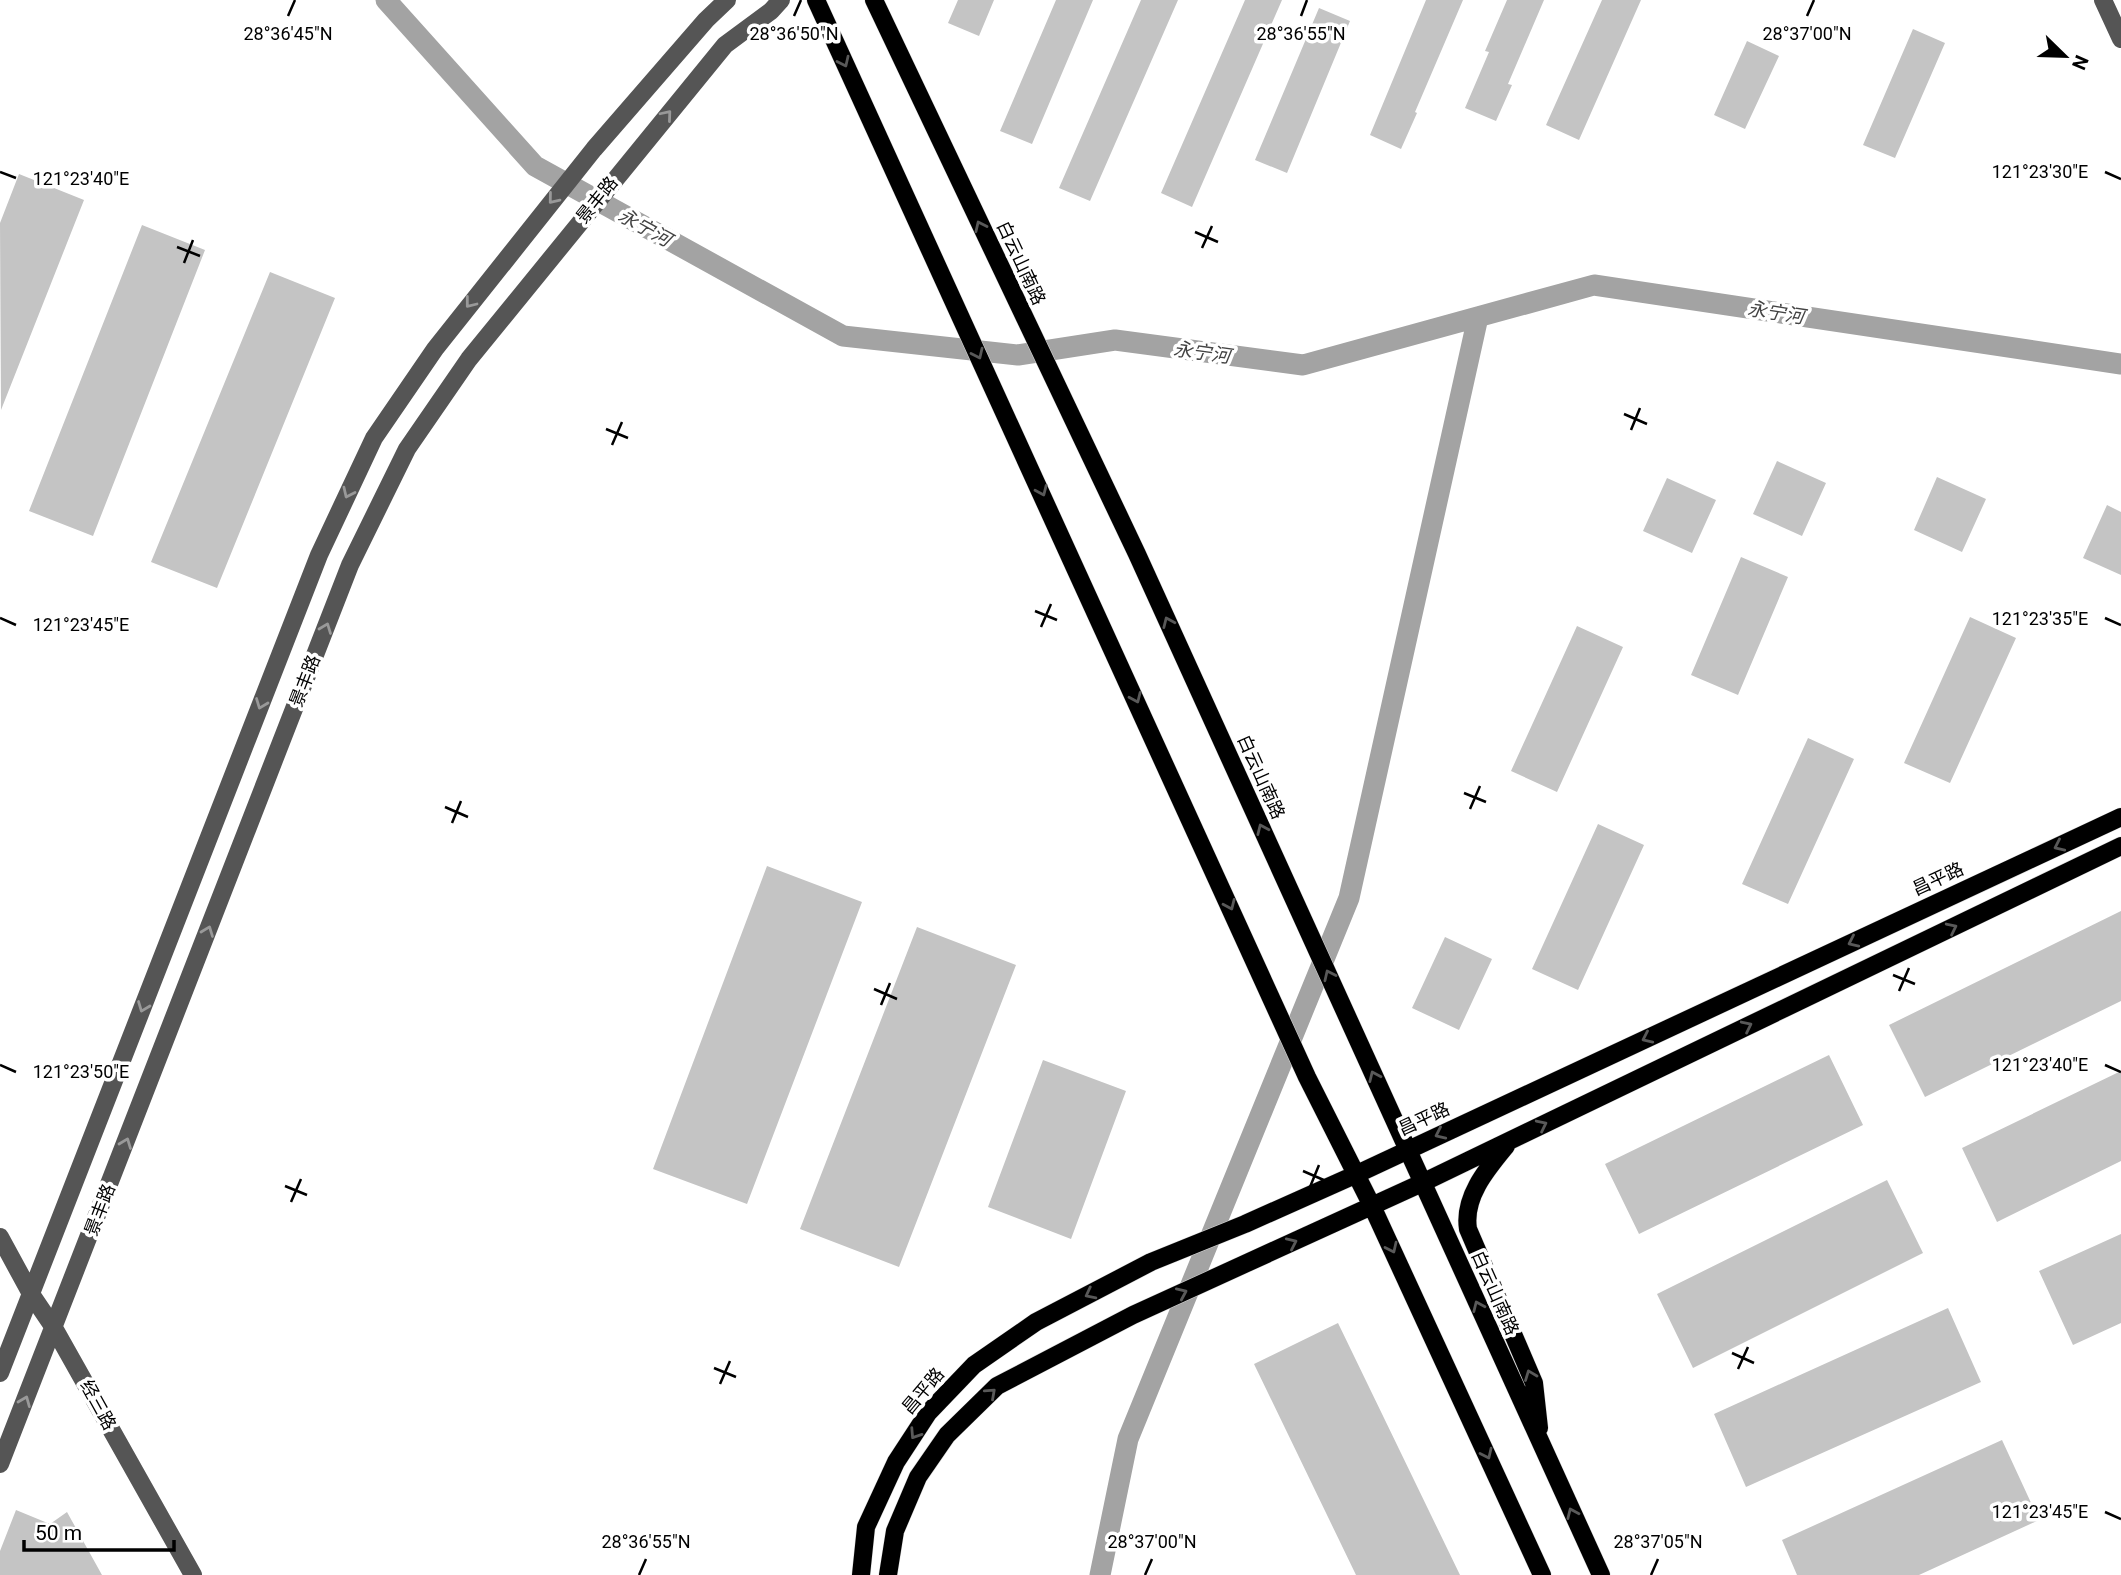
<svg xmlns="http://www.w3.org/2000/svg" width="2121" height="1575" font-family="Roboto,'Noto Sans SC',sans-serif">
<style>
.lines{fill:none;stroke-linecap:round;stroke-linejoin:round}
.canal{stroke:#a3a3a3;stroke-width:21}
.building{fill:#c4c4c4}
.major-casing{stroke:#dbdbdb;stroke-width:19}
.minor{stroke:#555;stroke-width:18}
.major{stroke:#000;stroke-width:18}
.oneway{stroke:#595959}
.oneway2{stroke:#999}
.ticks{fill:none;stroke:#000;stroke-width:2.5}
.labels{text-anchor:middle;stroke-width:7;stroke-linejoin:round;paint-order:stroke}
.street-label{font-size:18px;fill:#000;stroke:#fff}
.water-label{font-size:19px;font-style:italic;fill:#444;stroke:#fff}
.ticks-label{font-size:18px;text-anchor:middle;fill:#000;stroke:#fff;stroke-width:7;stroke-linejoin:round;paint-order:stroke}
</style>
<rect width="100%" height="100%" fill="#fff"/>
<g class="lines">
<path class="canal" d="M386,0L535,166L843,336L1018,355L1115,340L1303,365L1594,285L2121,364
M1100,1575L1128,1439L1349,898L1478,317"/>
</g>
<path class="building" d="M958,0H994L979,36L948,23Z
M1056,0H1093L1032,144L1000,131Z
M1141,0H1178L1090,201L1059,188Z
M1245,0H1282L1192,207L1161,193Z
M1426,0H1463L1415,112L1417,113L1401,149L1370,135Z
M1507,0H1544L1508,84L1512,85L1496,121L1465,108L1489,52L1485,51Z
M1602,0H1641L1579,140L1546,125Z
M1319,8L1350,21L1287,173L1255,160Z
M1913,29L1945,43L1895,158L1863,145Z
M1747,41L1779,56L1745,129L1714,115Z
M19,174L84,200L1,410L0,223Z
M142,225L205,250L93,536L29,511Z
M270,272L335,298L217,588L151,562Z
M1777,461L1826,483L1802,536L1753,514Z
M1937,477L1986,499L1962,552L1914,530Z
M1667,478L1716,500L1692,553L1643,531Z
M2107,505L2121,512V575L2083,558Z
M1741,557L1788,577L1738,695L1691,675Z
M1970,617L2016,638L1950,783L1904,763Z
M1577,626L1623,647L1557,792L1511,771Z
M1808,738L1854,759L1788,904L1742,884Z
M1598,824L1644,845L1578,990L1532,969Z
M767,866L862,902L747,1204L653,1169Z
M2121,911V1001L1925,1097L1889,1025Z
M917,927L1016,965L899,1267L800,1229Z
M1445,937L1492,959L1459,1030L1412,1008Z
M1829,1055L1863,1125L1639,1234L1605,1164Z
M1043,1060L1126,1091L1071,1239L988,1207Z
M2121,1071V1161L1997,1222L1962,1148Z
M1887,1180L1923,1253L1693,1368L1657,1294Z
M2121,1234V1323L2073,1345L2039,1271Z
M1948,1308L1981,1382L1746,1487L1714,1414Z
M1338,1323L1460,1575H1356L1254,1364Z
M2002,1440L2039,1520L1919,1575H1797L1782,1540Z
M16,1510L50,1524L67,1512L102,1575H0V1551Z"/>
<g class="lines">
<defs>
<path id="major" d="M816,0L1307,1077L1372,1206L1542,1575
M874,0L1137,554L1601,1575
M1506,1146C1487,1169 1463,1197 1468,1229L1534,1383L1539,1428
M861,1575L866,1527L896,1462L928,1413L974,1365L1036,1322L1151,1262L1245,1224L1357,1174L2121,817
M888,1575L895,1531L918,1477L947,1435L997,1386L1133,1315L1422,1183L2121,846"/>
</defs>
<use href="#major" class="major-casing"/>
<path class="minor" d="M2103,0L2121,39
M0,1237L31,1294L54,1328L193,1575
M0,1373L319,555L374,438L435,349L594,149L706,20L727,0
M0,1464L350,565L407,449L469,359L725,45L771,11L781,0"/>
<use href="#major" class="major"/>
</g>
<defs><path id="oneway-chevron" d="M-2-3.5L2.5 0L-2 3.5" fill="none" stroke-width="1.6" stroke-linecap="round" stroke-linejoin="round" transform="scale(1.75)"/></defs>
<g class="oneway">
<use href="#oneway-chevron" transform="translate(844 62) rotate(65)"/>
<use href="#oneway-chevron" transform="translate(980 226) rotate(-115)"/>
<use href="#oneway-chevron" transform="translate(978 354) rotate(65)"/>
<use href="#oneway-chevron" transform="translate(1042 491) rotate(66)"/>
<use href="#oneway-chevron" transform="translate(1168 622) rotate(-114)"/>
<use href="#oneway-chevron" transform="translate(1136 698) rotate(66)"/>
<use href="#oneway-chevron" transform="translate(1262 829) rotate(-114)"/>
<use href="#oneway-chevron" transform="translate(2059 846) rotate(155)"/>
<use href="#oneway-chevron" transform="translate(1230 905) rotate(66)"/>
<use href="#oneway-chevron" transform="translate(1952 928) rotate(-26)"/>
<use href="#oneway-chevron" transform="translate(1853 942) rotate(155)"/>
<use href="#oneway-chevron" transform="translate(1329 975) rotate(-115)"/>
<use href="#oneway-chevron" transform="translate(1747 1026) rotate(-26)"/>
<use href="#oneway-chevron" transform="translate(1647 1038) rotate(155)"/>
<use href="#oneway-chevron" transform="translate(1374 1076) rotate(-114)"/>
<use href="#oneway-chevron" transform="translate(1542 1125) rotate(-26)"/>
<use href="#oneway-chevron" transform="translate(1440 1134) rotate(155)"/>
<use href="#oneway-chevron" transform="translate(1292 1243) rotate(-25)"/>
<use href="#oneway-chevron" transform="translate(1392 1248) rotate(65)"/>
<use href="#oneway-chevron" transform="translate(1182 1293) rotate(-24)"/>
<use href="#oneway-chevron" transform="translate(1090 1294) rotate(153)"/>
<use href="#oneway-chevron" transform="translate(1478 1306) rotate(-114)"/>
<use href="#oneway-chevron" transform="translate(1530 1375) rotate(-111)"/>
<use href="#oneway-chevron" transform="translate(991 1393) rotate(-42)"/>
<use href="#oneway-chevron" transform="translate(915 1434) rotate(123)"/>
<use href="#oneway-chevron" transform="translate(1487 1454) rotate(65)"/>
<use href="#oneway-chevron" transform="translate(1572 1513) rotate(-114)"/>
</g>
<g class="oneway2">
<use href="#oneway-chevron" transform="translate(667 115) rotate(-50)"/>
<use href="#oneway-chevron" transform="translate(553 199) rotate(129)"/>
<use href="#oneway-chevron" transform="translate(470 303) rotate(128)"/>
<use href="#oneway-chevron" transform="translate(348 493) rotate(115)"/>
<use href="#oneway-chevron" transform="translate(326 628) rotate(-69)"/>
<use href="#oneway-chevron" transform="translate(261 704) rotate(111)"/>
<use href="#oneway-chevron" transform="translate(208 931) rotate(-69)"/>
<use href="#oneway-chevron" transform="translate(143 1007) rotate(111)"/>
<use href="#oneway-chevron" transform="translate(126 1143) rotate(-69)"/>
<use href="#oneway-chevron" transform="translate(25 1401) rotate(-68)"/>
</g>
<path class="ticks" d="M288,16L295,0M794,16L801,0M1301,16L1307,0M1807,16L1814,0M0,172L16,178M2105,172L2121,179M1195,232L1218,242M177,247L200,256M1202,248L1212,226M184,263L193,240M1624,414L1647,424M606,429L628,438M1631,430L1640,408M612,445L622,422M1035,611L1057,620M0,618L16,625M2105,618L2121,625M1041,627L1051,604M1464,793L1486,802M445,807L468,817M1470,809L1480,786M452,823L461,801M1893,975L1915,984M874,989L897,999M1899,991L1909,968M881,1005L890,983M0,1065L16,1072M2105,1065L2121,1072M1303,1171L1326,1181M285,1186L307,1195M1310,1187L1319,1165M291,1202L301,1179M1732,1353L1754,1363M714,1368L736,1377M1738,1369L1748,1347M720,1384L730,1361M2105,1512L2121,1519M639,1575L646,1559M1145,1575L1152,1559M1651,1575L1658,1559"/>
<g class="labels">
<g class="street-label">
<text transform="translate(597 200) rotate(-51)" y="6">景丰路</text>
<text transform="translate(1021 263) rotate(65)" y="6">白云山南路</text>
<text transform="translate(305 681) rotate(-69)" y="6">景丰路</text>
<text transform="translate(1261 777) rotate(66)" y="6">白云山南路</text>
<text transform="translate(1938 879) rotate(-25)" y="6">昌平路</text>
<text transform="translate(1424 1119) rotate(-25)" y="6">昌平路</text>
<text transform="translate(100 1210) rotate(-69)" y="6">景丰路</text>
<text transform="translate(1495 1293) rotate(66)" y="6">白云山南路</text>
<text transform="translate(923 1391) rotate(-50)" y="6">昌平路</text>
<text transform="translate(98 1405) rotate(61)" y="6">经三路</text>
</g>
<g class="water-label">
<text transform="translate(645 227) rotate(29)" y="7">永宁河</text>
<text transform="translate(1776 312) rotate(9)" y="7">永宁河</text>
<text transform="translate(1202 352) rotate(8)" y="7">永宁河</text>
</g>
</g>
<g class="ticks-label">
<text x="288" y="40">28°36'45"N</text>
<text x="794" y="40">28°36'50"N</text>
<text x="1301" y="40">28°36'55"N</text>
<text x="1807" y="40">28°37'00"N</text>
<text x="2040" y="178">121°23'30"E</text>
<text x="81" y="185">121°23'40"E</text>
<text x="2040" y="625">121°23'35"E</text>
<text x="81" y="631">121°23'45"E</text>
<text x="2040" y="1071">121°23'40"E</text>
<text x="81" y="1078">121°23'50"E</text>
<text x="2040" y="1518">121°23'45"E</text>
<text x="646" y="1548">28°36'55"N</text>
<text x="1152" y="1548">28°37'00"N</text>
<text x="1658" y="1548">28°37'05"N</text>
</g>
<g transform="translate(2065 56) rotate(113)" stroke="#ffffff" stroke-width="5" paint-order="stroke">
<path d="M0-5L12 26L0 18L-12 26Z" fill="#000000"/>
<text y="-10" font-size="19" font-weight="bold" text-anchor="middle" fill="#000000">N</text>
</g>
<path d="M24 1540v10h150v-10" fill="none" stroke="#000000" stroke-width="3.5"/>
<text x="35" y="1540" font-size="21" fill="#000000" stroke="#ffffff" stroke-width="5" paint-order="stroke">50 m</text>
</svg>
